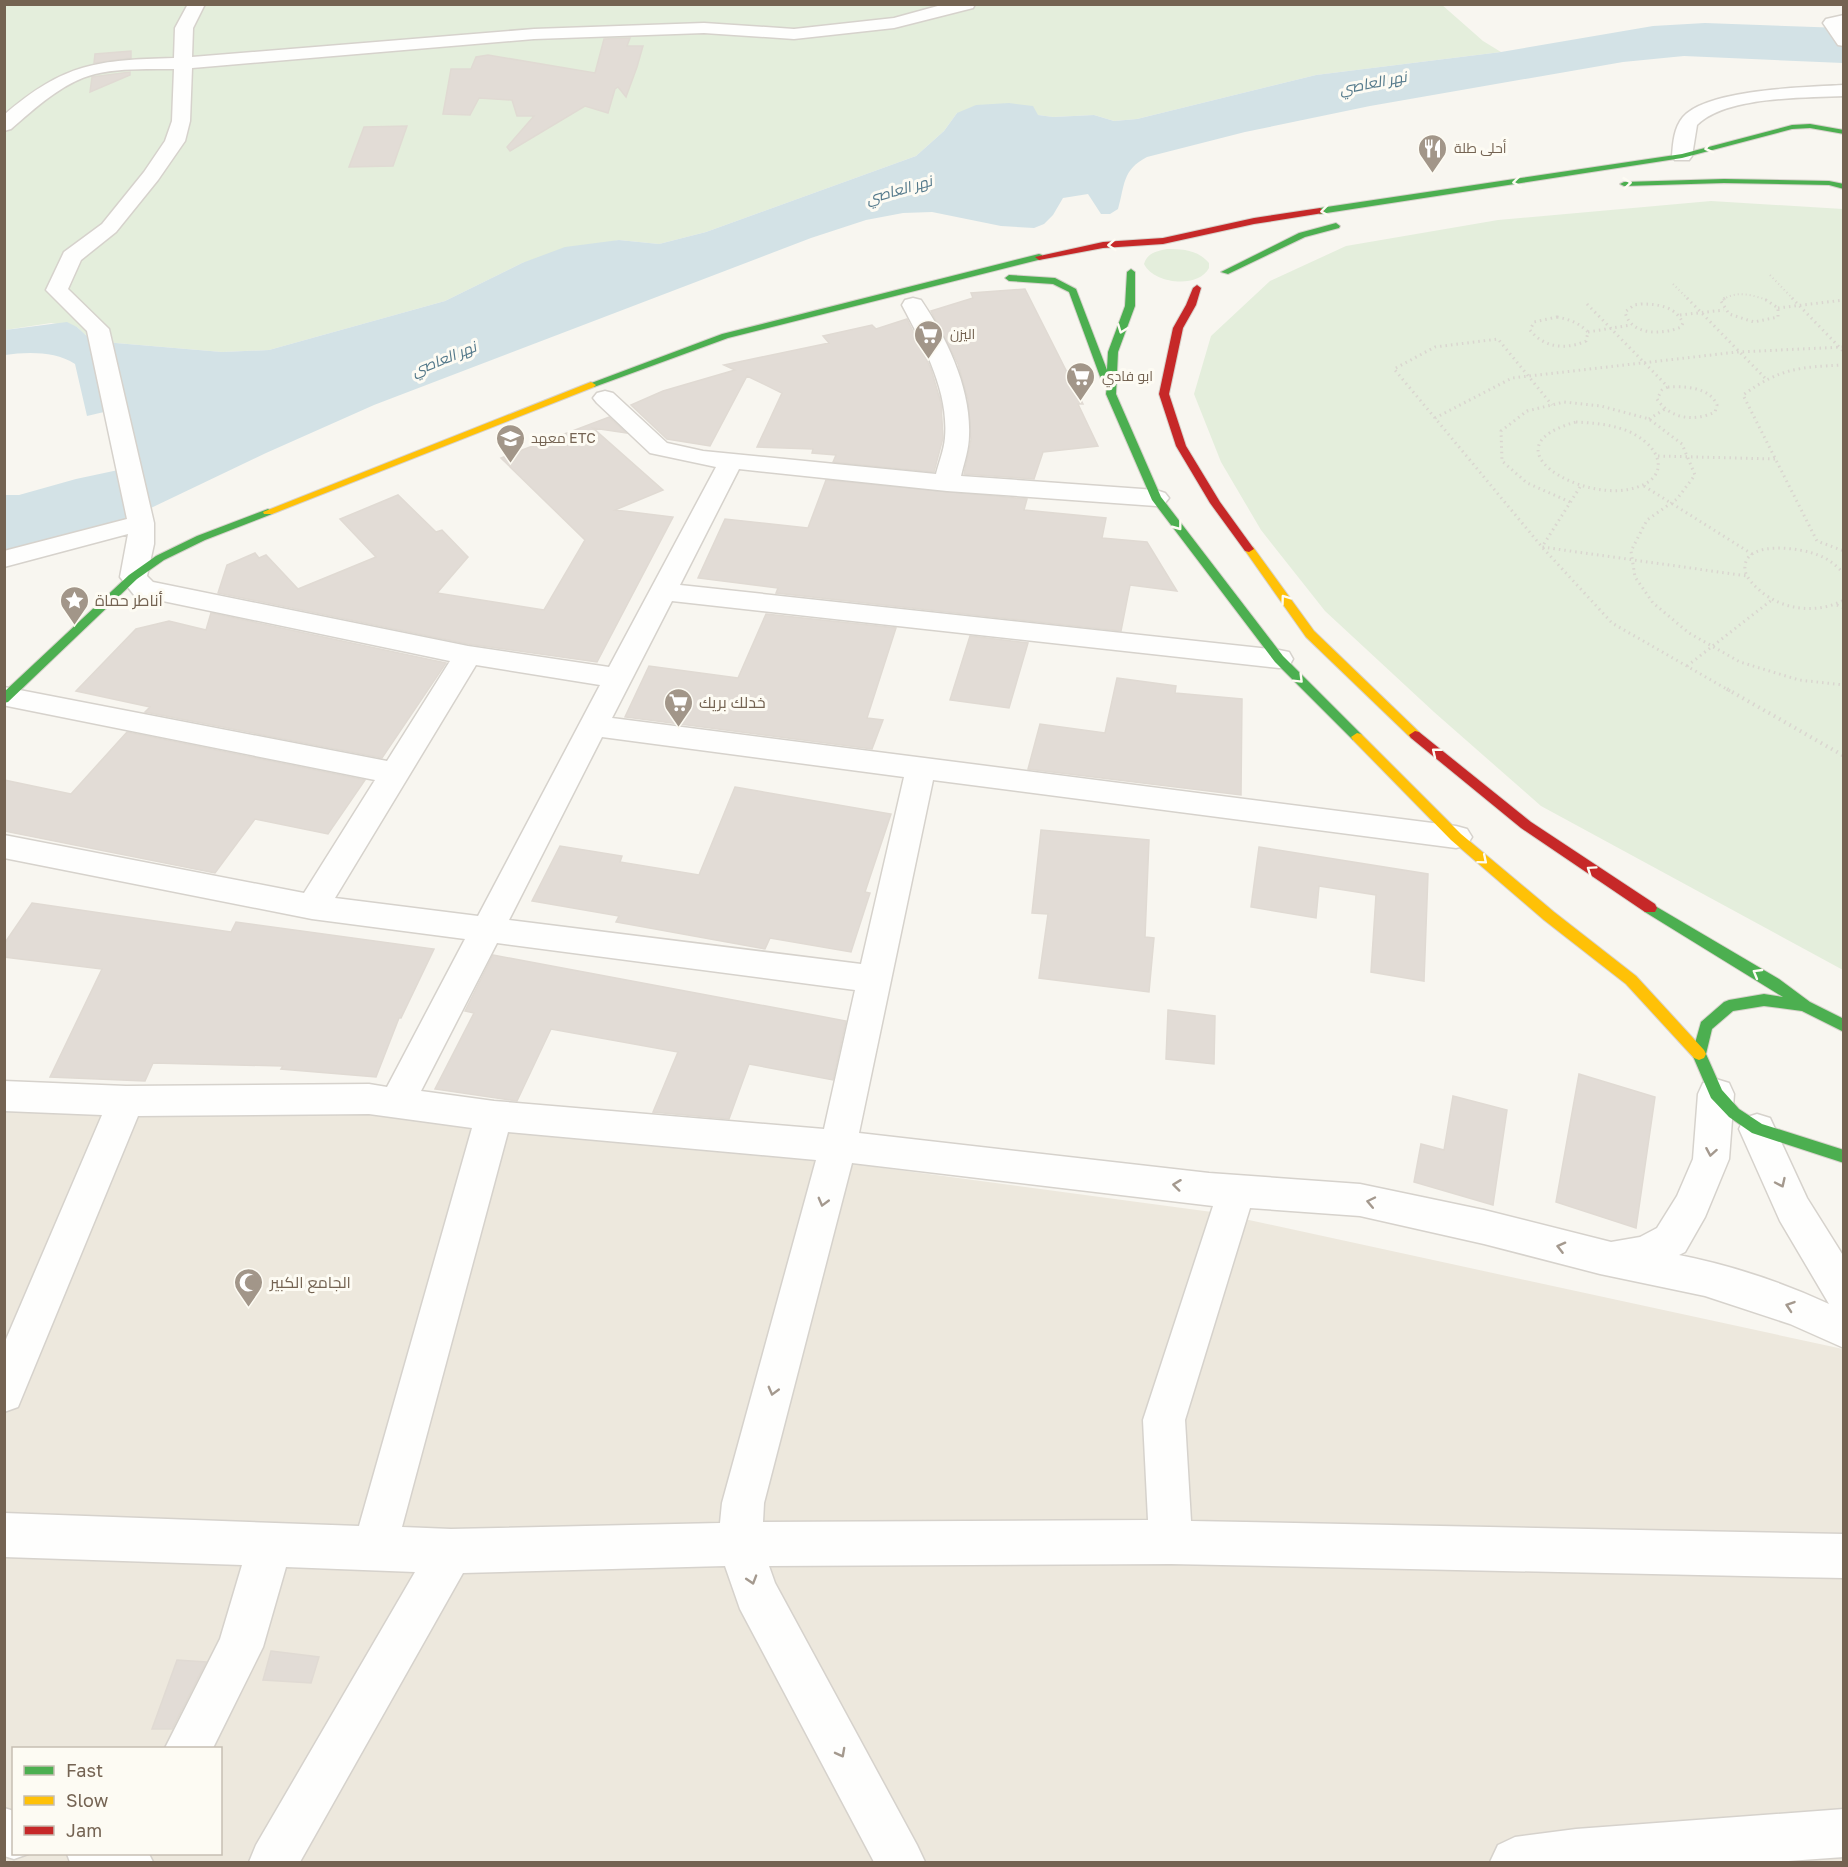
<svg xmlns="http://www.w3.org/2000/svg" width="1848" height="1867" font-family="'Golos Text',Cairo,sans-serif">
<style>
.residential{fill:#ede8dd;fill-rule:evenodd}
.green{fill:#e4eedc}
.water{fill:#d3e2e6}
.building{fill:#e2dcd6;stroke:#e0dad3;stroke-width:1.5}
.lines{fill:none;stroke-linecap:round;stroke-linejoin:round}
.street-casing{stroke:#d6d2cc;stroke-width:3}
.fast-casing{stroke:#d7d2cc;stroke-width:2}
.slow-casing{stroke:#d7d2cc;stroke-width:2}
.jam-casing{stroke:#d7d2cc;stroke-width:2}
.path-far2{stroke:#dad6d0;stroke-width:2;stroke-dasharray:1 3;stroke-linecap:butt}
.path-far1{stroke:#dad6d0;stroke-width:3;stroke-dasharray:1.5 4;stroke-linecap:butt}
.path{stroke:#dad6d0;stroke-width:4;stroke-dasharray:1.5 4.5;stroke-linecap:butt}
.street{fill:#fefefd;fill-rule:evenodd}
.fast{fill:#4caf50;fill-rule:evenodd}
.slow{fill:#ffc107;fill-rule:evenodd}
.jam{fill:#c62828;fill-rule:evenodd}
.oneway{stroke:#fdfbf3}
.oneway2{stroke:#a4998e}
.labels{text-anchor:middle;stroke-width:6;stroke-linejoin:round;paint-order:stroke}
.far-poi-label{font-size:14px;fill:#746352;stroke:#fdfbf3;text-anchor:start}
.far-water-label{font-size:15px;font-style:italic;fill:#52788a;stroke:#fdfbf3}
.poi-label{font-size:16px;fill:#746352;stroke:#fdfbf3;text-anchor:start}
</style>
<rect width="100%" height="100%" fill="#f8f6f0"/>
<path class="residential" d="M5,1094L369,1099L1212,1212L1843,1349V1862H5ZM14,1748H220V1854H14Z"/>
<path class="green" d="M1441,4L1483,41L1501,52L1316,75L1137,119L1114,121L1094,115L1053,117L1038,115L957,113L944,131L916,156L706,232L659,244L619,240L522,263L445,301L269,350L222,352L104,342L90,339L77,327L51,323L5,330L4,5Z
M1711,201L1843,209V970L1541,806L1434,712L1325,611L1261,530L1221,462L1194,394L1211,336L1270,281L1346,246L1498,220Z
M1167,249C1183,249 1198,250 1209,263V268C1198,289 1154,284 1144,264C1147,253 1157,251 1167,249Z"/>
<path class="water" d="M1705,23L1843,28V63L1684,56L1623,62L1370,106L1245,132L1147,157C1122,170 1125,185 1118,209L1110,214H1101L1088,194L1063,198L1053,215L1044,224L1034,228L1001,226L932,212L903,213L866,220L811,238L374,405L266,453L130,518L5,553V495H19L76,479L137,466L121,408L87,416L75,364C55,351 27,352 5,355V330L67,322L77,327L90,339L104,342L222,352L269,350L445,301L522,263L565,247L619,240L659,244L706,232L916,156L944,131L957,113L976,105L1009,103L1033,106L1038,115L1053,117L1094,115L1114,121L1137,119L1316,75L1501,52L1653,26Z"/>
<path class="building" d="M630,38L627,46H643L637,67L626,97L618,87L615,89L608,113L585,106L510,151L507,147L534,116H517L512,100L479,98L470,115L443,114L451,69H471L476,57L488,55L595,73L604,39Z
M131,51V58L94,63L95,54Z
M130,72V75L90,92L92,77Z
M407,126L393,166L349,167L364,127Z
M1025,289L1083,404H1078L1098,446L1043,452L1034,479L964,474L971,440L968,399L958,364L931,311L973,298L971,293Z
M907,319L931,369L941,403L943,438L934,472L833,462L836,455L812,453L813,449L757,447L782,393L747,376L710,446L667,439L631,405L663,391L735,370L724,365L829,343L823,336L872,325L876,329Z
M609,417L626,433L593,428L663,490L615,510L673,517L597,662L468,644L218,593L227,565L255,553L259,558L266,555L298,589L376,557L340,519L398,495L436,532L442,530L468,557L437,593L544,610L585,540L501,458Z
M826,480L1027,499L1024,510L1106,518L1102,538L1147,542L1177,591L1130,585L1121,631L776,593L778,588L698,578L725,519L808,528Z
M211,613L446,663L382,758L145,712L150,707L76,691L136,629L169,621L206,630Z
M766,614L896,628L867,718L883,720L872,749L625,717L649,666L738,678Z
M970,636L1028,643L1009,708L950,700Z
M1117,678L1176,686L1175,693L1242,699L1241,795L1028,769L1040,724L1105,733Z
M127,732L365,780L328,834L255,819L215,873L4,831V780L71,794Z
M735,787L891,814L865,892L870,893L851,952L770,938L765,949L616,922L619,916L532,901L560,846L622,856L620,862L699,875Z
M1041,830L1149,840L1145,937L1154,938L1149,992L1039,978L1048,914L1032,913Z
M1259,847L1428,874L1424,981L1371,972L1376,895L1319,886L1316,918L1251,907Z
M32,903L231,932L236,922L434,949L401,1018H399L376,1077L281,1069L283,1066L153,1063L145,1081L50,1077L102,969L4,957V944Z
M493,955L846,1021L833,1080L749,1064L729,1119L653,1112L678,1052L551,1029L517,1101L435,1089L474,1013L465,1011Z
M1168,1010L1215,1016L1214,1064L1166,1059Z
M1579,1074L1655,1097L1636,1228L1556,1202Z
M1453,1096L1507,1110L1493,1205L1414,1182L1421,1144L1444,1150Z
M271,1651L319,1657L311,1683L263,1680Z
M177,1660L206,1662L172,1729H152Z"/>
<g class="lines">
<defs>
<path id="street" d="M188,4H205L193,28L192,57L534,29L704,23L794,29L894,18L945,4H975L973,8L894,28L794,39L704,33L534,39L192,68L190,121L185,141L158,180L116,232L81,260L68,289L109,329L154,523V544L147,576L153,582L468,646L609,667L716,467L650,453L597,403L593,398L597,393L605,391L613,393L667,443L703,451L936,474C939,462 944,450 945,438C949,390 923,345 902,305L905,300L913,298L921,300C947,338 971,389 969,435C969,449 964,463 961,476L1156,490L1165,493L1169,498L1165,503L1156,506L947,491L739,469L680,585L1279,650L1289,652L1293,659L1289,666L1279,668L672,601L612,718L1456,826L1467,829L1472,837L1467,845L1456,848L933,780L859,1133L1209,1173L1360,1184L1484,1210L1611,1242L1640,1237L1657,1228L1677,1196L1693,1159L1698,1094L1703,1083L1716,1079L1729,1083L1734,1094L1729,1159L1705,1217L1685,1252L1679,1255C1729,1265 1782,1282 1829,1304L1780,1221L1739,1129L1744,1118L1757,1114L1770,1118L1807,1198L1844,1257V1348L1790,1324L1705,1296L1600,1274L1484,1244L1360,1216L1250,1208L1185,1420L1191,1521L1844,1534V1578L1171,1564L769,1566L775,1583L917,1845L925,1862H874L740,1609L725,1566L463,1573L300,1862H249L256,1845L415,1572L286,1567L263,1647L213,1748H165L220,1639L242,1565L4,1557V1513L359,1526L472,1128L369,1114L138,1116L18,1407L4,1412V1344L102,1115L4,1111V1081L126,1086L369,1084L387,1087L465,939L312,919L4,858V835L304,893L375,780L7,706L4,705V687L387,761L450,661L134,595L120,577L128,534L4,567V551L127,519L87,331L46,290L64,252L102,224L144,172L165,141L172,121L174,69C148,69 120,68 95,74C63,82 35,108 11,129L4,131V115C64,63 98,60 174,58L175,28ZM476,665L600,685L478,916L335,898ZM602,737L904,777L861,964L509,920ZM497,943L855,990L824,1129L494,1101L421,1091ZM508,1132L816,1160L722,1503L720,1523L451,1529L402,1527ZM852,1163L1213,1206L1143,1420L1148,1520L763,1522L764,1503Z
M1844,15V46L1838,45L1823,23L1826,19Z
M1844,85V96C1804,98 1726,96 1697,125L1692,156L1689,160H1675L1672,156C1673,142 1674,128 1683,117C1707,89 1807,87 1844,85Z
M4,1808L14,1811V1854H28L14,1859L4,1856Z
M1844,1809V1857L1775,1862H1490L1498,1845L1515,1837L1576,1829Z
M67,1854H149L153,1862H70Z"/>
<path id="fast" d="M1810,124L1844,130V134L1810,128L1792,129L1682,158L1320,214L1316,211L1320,208L1682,154L1792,125Z
M1724,179L1829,181L1844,184V189L1829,185L1724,183L1624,186L1620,184L1624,182Z
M1336,223L1340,226L1339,228L1305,237L1228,274L1221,272L1299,233Z
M1039,254L1042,255V259L728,338L594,387L586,385L722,334Z
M1131,269L1135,272V306L1118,352L1116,394L1161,497L1283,656L1361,734L1363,737L1361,740H1353L1275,662L1152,500L1106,394L1107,385L1102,382L1069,292L1053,284L1009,281L1005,278L1009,275L1055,278L1076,289L1107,370L1108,352L1125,306L1127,272Z
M268,509L273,512L272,514L205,540L164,560L137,579L8,702L4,703V692L129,575L156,556L197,536Z
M1650,903L1779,979L1810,1002L1844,1019V1032L1802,1011L1764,1006L1733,1011L1712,1029L1706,1054L1722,1090L1739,1109L1762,1124L1844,1150V1163L1752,1133L1729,1117L1711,1098L1692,1054L1701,1022L1724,1002L1729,1000L1764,994L1783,997L1645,912L1643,908Z"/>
<path id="slow" d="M591,382L596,385L594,387L272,514H264L263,512Z
M1249,546L1253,547L1314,631L1419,732L1421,735L1419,738H1411L1306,637L1244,549Z
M1357,733L1361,734L1461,834L1554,912L1636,976L1704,1050L1706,1054L1704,1058L1699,1060L1694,1058L1626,984L1544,920L1451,840L1353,740L1351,737Z"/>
<path id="jam" d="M1320,208L1324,211L1323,213L1254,224L1163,244L1103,248L1039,260L1035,257L1103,242L1163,238L1254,218Z
M1197,285L1201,288L1196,305L1183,328L1169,394L1186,446L1220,502L1254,549L1249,552L1245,551L1210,503L1176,446L1159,394L1173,328L1186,305L1193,288Z
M1415,731L1419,732L1531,822L1655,904L1657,908L1655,912H1645L1521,828L1411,738L1409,735Z"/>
</defs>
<use href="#street" class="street-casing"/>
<use href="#fast" class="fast-casing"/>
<use href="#slow" class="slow-casing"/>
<use href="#jam" class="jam-casing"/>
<path class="path-far2" d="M1770,275L1794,300
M1673,284L1689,300
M1723,300C1735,290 1753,295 1767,300"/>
<path class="path-far1" d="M1687,298L1765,378
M1725,298L1721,301L1729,314L1754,322L1778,317V308L1763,298
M1792,298L1844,352
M1587,304L1668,387
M1641,304C1658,304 1675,306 1683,323L1681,327C1662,335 1631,336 1625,312L1634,305Z
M1778,308L1844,300
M1680,315L1724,310
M1557,317C1569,319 1579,323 1588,332L1586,341C1566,350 1544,348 1530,330L1534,322Z
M1588,332L1631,325
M1844,365C1800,367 1780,368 1743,395L1817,541L1844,551
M1668,387C1684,386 1710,387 1717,405L1715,412C1694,422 1670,419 1657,399L1662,390Z
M1435,418L1394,369L1435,347L1498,339L1552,405
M1649,419L1665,409
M1576,422C1595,423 1617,425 1634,434C1665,451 1669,481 1630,489C1580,501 1485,447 1576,422Z
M1658,456L1775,459
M1644,486L1752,554
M1580,487L1542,547L1747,576
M1570,502L1527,483L1502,461L1501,431L1527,411L1564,402L1601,406L1649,419L1682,444L1695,475L1677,499L1647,520L1631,551L1635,577L1653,603L1689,633L1740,662L1799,680L1844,685
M1844,574C1837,566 1829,559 1818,555C1802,548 1747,540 1745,566C1744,574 1750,581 1755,586C1778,610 1816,615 1844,600
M1837,605L1844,608
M1687,666L1773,599
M1730,691L1612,623L1542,547L1435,418L1512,378L1737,352L1844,347"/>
<path class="path" d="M1727,689L1844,756"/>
<use href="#street" class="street"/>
<use href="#fast" class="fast"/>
<use href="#slow" class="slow"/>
<use href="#jam" class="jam"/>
</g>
<defs><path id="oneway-chevron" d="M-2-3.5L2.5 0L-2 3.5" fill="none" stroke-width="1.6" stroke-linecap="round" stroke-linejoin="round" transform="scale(1.5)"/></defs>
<g class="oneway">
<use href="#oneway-chevron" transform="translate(1709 148) rotate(165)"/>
<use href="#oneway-chevron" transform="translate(1517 182) rotate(172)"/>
<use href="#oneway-chevron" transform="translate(1627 183) rotate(-6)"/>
<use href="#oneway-chevron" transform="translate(1325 211) rotate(172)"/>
<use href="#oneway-chevron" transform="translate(1112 245) rotate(176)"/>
<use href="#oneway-chevron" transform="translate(1122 329) rotate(111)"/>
<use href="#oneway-chevron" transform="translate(1178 526) rotate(53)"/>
<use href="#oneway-chevron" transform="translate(1285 599) rotate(-126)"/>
<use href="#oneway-chevron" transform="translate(1299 679) rotate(45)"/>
<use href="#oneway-chevron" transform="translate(1436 752) rotate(-141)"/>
<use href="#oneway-chevron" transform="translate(1483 860) rotate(40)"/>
<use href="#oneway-chevron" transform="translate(1591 870) rotate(-145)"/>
<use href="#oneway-chevron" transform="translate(1757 973) rotate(-150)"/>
</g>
<g class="oneway2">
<use href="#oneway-chevron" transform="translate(1711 1152) rotate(100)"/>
<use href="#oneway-chevron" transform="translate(1781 1183) rotate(65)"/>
<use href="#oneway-chevron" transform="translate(1177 1185) rotate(-173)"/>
<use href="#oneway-chevron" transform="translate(823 1202) rotate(105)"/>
<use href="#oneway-chevron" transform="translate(1371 1202) rotate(-168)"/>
<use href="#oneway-chevron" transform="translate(1561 1247) rotate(-166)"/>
<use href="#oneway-chevron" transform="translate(1790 1306) rotate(-161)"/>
<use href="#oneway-chevron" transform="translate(773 1391) rotate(105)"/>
<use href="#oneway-chevron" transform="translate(752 1580) rotate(73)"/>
<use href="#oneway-chevron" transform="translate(841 1753) rotate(62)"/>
</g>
<defs>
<symbol id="restaurant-pin" viewBox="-11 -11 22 30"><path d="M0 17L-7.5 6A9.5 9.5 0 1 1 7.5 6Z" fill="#a29689" stroke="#fdfbf3"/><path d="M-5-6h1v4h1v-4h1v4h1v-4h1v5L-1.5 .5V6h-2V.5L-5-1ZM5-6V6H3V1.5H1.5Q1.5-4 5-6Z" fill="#fff"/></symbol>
<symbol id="supermarket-pin" viewBox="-11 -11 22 30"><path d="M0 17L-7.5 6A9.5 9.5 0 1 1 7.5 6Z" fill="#a29689" stroke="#fdfbf3"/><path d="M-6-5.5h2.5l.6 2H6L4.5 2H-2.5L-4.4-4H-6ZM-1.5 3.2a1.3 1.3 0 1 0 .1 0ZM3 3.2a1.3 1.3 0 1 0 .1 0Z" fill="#fff"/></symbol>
<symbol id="university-pin" viewBox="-11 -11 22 30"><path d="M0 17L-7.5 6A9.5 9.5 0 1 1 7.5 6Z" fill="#a29689" stroke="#fdfbf3"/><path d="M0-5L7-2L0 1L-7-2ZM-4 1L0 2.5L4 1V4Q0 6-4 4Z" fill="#fff"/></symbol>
<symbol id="sight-pin" viewBox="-11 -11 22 30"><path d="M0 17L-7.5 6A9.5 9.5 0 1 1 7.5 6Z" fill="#a29689" stroke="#fdfbf3"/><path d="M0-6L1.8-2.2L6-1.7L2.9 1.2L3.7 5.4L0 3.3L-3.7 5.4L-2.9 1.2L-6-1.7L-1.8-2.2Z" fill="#fff"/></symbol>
<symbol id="mosque-pin" viewBox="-11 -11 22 30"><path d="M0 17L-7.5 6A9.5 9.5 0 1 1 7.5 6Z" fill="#a29689" stroke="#fdfbf3"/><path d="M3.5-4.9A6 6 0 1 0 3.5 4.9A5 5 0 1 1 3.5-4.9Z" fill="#fff"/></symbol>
</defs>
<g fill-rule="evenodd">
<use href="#restaurant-pin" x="1416" y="132" width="33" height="45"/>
<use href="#supermarket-pin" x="912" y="318" width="33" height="45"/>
<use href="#supermarket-pin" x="1064" y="360" width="33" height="45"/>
<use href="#university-pin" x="494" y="422" width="33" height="45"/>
<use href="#sight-pin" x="58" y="584" width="33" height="45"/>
<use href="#supermarket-pin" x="662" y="686" width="33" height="45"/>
<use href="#mosque-pin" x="232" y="1266" width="33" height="45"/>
</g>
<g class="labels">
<g class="far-poi-label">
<text x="1454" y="153">أحلى طلة</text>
<text x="950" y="339">اليزن</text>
<text x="1102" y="381">ابو فادي</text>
<text x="531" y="443">معهد ETC</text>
</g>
<g class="far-water-label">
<text transform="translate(1373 83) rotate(-11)" y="5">نهر العاصي</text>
<text transform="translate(899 190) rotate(-16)" y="5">نهر العاصي</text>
<text transform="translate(444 359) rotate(-22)" y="5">نهر العاصي</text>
</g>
<g class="poi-label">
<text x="95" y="606">أناطر حماة</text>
<text x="699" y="708">خدلك بريك</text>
<text x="270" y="1288">الجامع الكبير</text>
</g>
</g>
<rect width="1848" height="1867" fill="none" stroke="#746352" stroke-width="12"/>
<rect x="12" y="1747" width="210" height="108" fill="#fdfbf3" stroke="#c6beb3" stroke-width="1.5"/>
<rect x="24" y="1766" width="30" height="9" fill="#4caf50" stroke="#c6beb3" stroke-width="1.5"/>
<text x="66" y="1777" font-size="18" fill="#746352">Fast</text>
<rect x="24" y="1796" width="30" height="9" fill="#ffc107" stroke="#c6beb3" stroke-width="1.5"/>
<text x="66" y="1807" font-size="18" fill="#746352">Slow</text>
<rect x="24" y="1826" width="30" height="9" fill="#c62828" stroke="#c6beb3" stroke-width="1.5"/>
<text x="66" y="1837" font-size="18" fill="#746352">Jam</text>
</svg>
